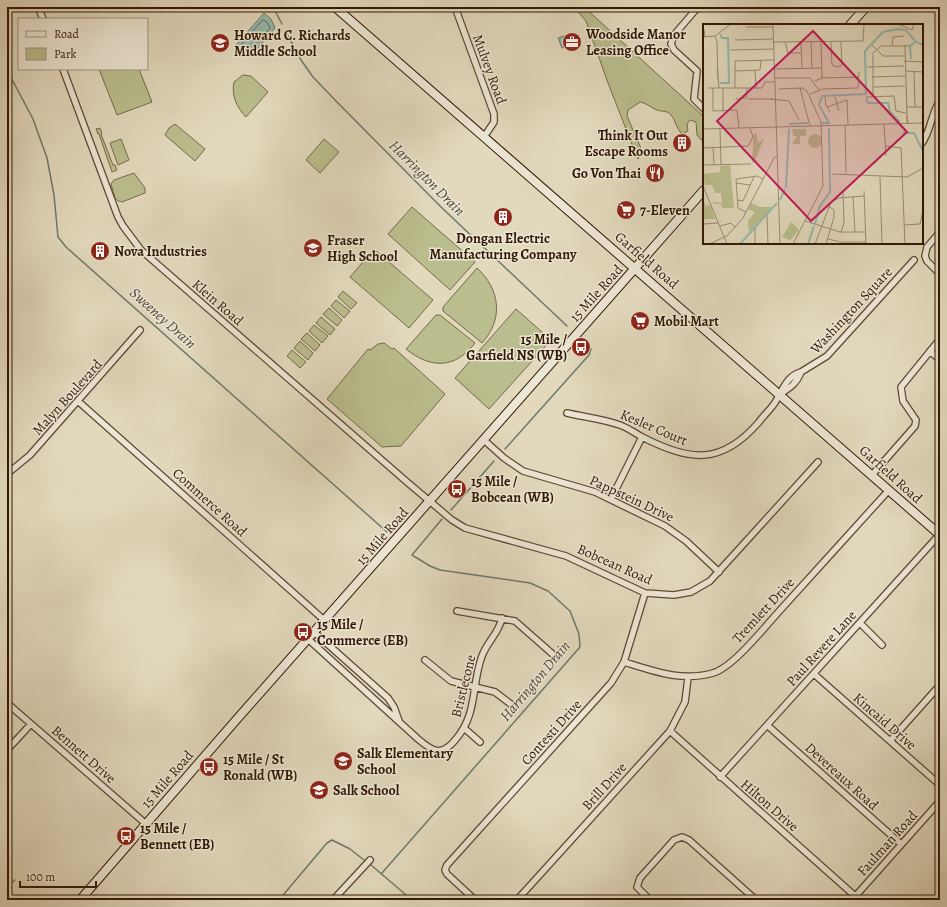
<svg xmlns="http://www.w3.org/2000/svg" width="947" height="907" font-family="Alegreya,serif">
<style>
.green{fill:#babd8d;stroke:#756a49}
.water{fill:#95baaf;stroke:#6d796b}
.lines{fill:none;stroke-linecap:round;stroke-linejoin:round}
.shore{stroke:#62695a;stroke-width:1}
.stream{stroke:#6d796b;stroke-width:1.5}
.minor-casing{stroke:#5c4833;stroke-width:8}
.secondary-casing{stroke:#301805;stroke-width:10}
.minor{stroke:#ece6d4;stroke-width:5.5}
.secondary{stroke:#ece6d4;stroke-width:8}
.labels{text-anchor:middle;stroke-width:3;stroke-linejoin:round;paint-order:stroke}
.poi-label{font-size:14px;font-weight:bold;fill:#301805;stroke:#ece6d4;text-anchor:start}
.street-label{font-size:14px;fill:#301805;stroke:#ece6d4}
.water-label{font-size:15px;font-style:italic;fill:#4e4938;stroke:#ece6d4}
.inset-river{fill:none;stroke:#95baaf;stroke-width:2}
.inset-road{fill:none;stroke:#9b8c73;stroke-width:1}
.view{fill:#c2185b;fill-opacity:0.15;stroke:#c2185b;stroke-width:2}
.inset-edge{fill:none;stroke:#301805;stroke-width:2}
</style>
<rect width="100%" height="100%" fill="#e2d9bd"/>
<filter id="stains"><feTurbulence type="fractalNoise" baseFrequency=".005" numOctaves="4"/><feColorMatrix values="0 0 0 0 .2 0 0 0 0 .09 0 0 0 0 .02 0 0 0 .5 -.17"/></filter>
<radialGradient id="worn" r=".72"><stop offset=".6" stop-color="#630" stop-opacity="0"/><stop offset="1" stop-color="#630" stop-opacity=".3"/></radialGradient>
<path class="green" d="M574,7H584L701,114L704,117V138L701,140L697,135L696,122L690,120L687,124L688,131L682,134C676,128 676,121 671,115C667,110 662,112 657,110C651,108 647,103 640,102L628,110L627,116L643,153L638,159L637,157L608,83L586,21Z
M99,69H139L152,102L117,115Z
M243,75L251,76L268,92L246,117C237,108 231,95 234,82Z
M175,124L205,149L195,161L165,135L169,128Z
M100,128L102,133L101,134L113,165H115L117,170L112,172L99,134H98L96,129Z
M121,139L129,160L118,165L110,143Z
M324,139L339,152L320,173L306,160Z
M134,173L145,188V193L122,202L118,201L115,198L111,184L114,180Z
M412,207L475,262L450,290L388,234Z
M374,249L433,300L409,328L350,277Z
M477,268C500,289 504,319 482,343L443,311V307Z
M343,291L357,303L351,309L338,297Z
M336,300L350,311L344,318L331,306Z
M329,308L342,320L337,326L323,314Z
M516,309L551,340L489,409L455,378Z
M436,315H440L475,343C455,369 431,369 406,349Z
M321,317L335,329L330,335L316,323Z
M314,325L328,336L322,343L309,331Z
M307,333L320,345L315,351L301,339Z
M300,341L313,353L308,360L294,348Z
M384,343L392,349L394,348L445,394L401,446L382,447L327,399L368,349L370,350L378,344Z
M292,350L306,362L300,368L287,356Z"/>
<path class="water" d="M264,13L271,19L275,28L251,56L242,54L236,45Z
M564,36L568,46L562,48L558,38Z"/>
<g class="lines">
<path class="shore" d="M263,20L267,22L270,28L250,51L245,50L242,44Z"/>
<path class="stream" d="M273,7L282,24
M287,34L301,60L313,77L334,99L441,207L567,326
M7,70L33,119L47,158L54,195L58,237L66,247L387,532
M505,449L589,355L591,349L588,345
M451,510L494,461
M371,865L412,900
M382,873L580,647L579,634L570,611L548,591L530,583L440,570L430,566L412,555L442,519
M7,887L15,880
M279,900L327,843L332,840L350,849L364,860"/>
<defs>
<path id="minor" d="M38,7L43,19
M455,7L494,114V122L484,137
M698,7L674,35L671,44L674,50L697,71L694,99L704,109
M63,69L118,217L123,226L141,250L407,482L452,520L465,528L566,556L645,593L674,595L691,592L710,581L818,462
M922,143C931,131 931,113 940,101
M940,232L927,247L925,256L927,261L940,274
M930,351L940,360
M801,372L827,356L914,260
M79,402L324,620
M567,413C584,417 603,419 620,425C628,428 635,433 642,437C690,461 721,466 759,422C764,415 772,408 776,401C783,389 787,376 801,372C797,383 790,388 780,394
M484,440L504,458L523,471L595,492L665,526L686,541L719,572
M7,474L30,455L140,330
M872,475L915,426L916,420L903,401L901,387L940,339
M611,499L642,437
M457,611L515,621L556,657
M860,623L882,645
M314,632L388,698L394,707L399,721
M308,639L418,739C433,752 442,757 456,739C478,713 471,686 482,656C487,642 499,633 502,618
M425,660L451,681L495,692L512,705
M624,662C653,671 682,682 713,673C734,667 767,624 783,607C818,568 854,529 889,490
M814,674L940,785
M7,703L146,824
M767,725L901,844
M464,728L480,742
M670,731L855,896
M890,741L940,685
M7,750L31,724
M720,777L940,534
M333,900L370,860
M475,900L447,874L445,870L447,865L611,683L624,662L645,593
M517,900L670,731L685,702L688,678
M650,900L637,887L640,878L674,840L682,837L689,840L756,900
M852,900L940,801"/>
<path id="secondary" d="M335,7L940,535
M850,25L866,7
M80,900L237,719L704,190"/>
</defs>
<use href="#minor" class="minor-casing"/>
<use href="#secondary" class="secondary-casing"/>
<use href="#minor" class="minor"/>
<use href="#secondary" class="secondary"/>
</g>
<defs>
<symbol id="office-disc" viewBox="-11 -11 22 22"><circle r="9.5" fill="#8f2418" stroke="#ece6d4"/><path d="M-6-3h4V-5.5h4V-3h4V5H-6ZM-1-4.5V-3h2v-1.5ZM-6 0V1H6V0Z" fill="#fff"/></symbol>
<symbol id="school-disc" viewBox="-11 -11 22 22"><circle r="9.5" fill="#8f2418" stroke="#ece6d4"/><path d="M0-5L7-2L0 1L-7-2ZM-4 1L0 2.5L4 1V4Q0 6-4 4Z" fill="#fff"/></symbol>
<symbol id="building-disc" viewBox="-11 -11 22 22"><circle r="9.5" fill="#8f2418" stroke="#ece6d4"/><path d="M-4-6H4V6H1V3H-1V6H-4ZM-2.5-4.3h1.7v1.8h-1.7ZM.8-4.3h1.7v1.8H.8ZM-2.5-1h1.7V.8h-1.7ZM.8-1h1.7V.8H.8Z" fill="#fff"/></symbol>
<symbol id="restaurant-disc" viewBox="-11 -11 22 22"><circle r="9.5" fill="#8f2418" stroke="#ece6d4"/><path d="M-5-6h1v4h1v-4h1v4h1v-4h1v5L-1.5 .5V6h-2V.5L-5-1ZM5-6V6H3V1.5H1.5Q1.5-4 5-6Z" fill="#fff"/></symbol>
<symbol id="supermarket-disc" viewBox="-11 -11 22 22"><circle r="9.5" fill="#8f2418" stroke="#ece6d4"/><path d="M-6-5.5h2.5l.6 2H6L4.5 2H-2.5L-4.4-4H-6ZM-1.5 3.2a1.3 1.3 0 1 0 .1 0ZM3 3.2a1.3 1.3 0 1 0 .1 0Z" fill="#fff"/></symbol>
<symbol id="bus-disc" viewBox="-11 -11 22 22"><circle r="9.5" fill="#8f2418" stroke="#ece6d4"/><path d="M-5-6H5V4H4V6H2V4H-2V6H-4V4H-5ZM-3.5-4V0h7V-4ZM-3.5 1.2v1.5H-2V1.2ZM2 1.2v1.5H3.5V1.2Z" fill="#fff"/></symbol>
</defs>
<g fill-rule="evenodd">
<use href="#office-disc" x="561" y="31" width="22" height="22"/>
<use href="#school-disc" x="209" y="32" width="22" height="22"/>
<use href="#building-disc" x="671" y="132" width="22" height="22"/>
<use href="#restaurant-disc" x="644" y="162" width="22" height="22"/>
<use href="#supermarket-disc" x="615" y="199" width="22" height="22"/>
<use href="#building-disc" x="492" y="206" width="22" height="22"/>
<use href="#school-disc" x="302" y="237" width="22" height="22"/>
<use href="#building-disc" x="89" y="240" width="22" height="22"/>
<use href="#supermarket-disc" x="629" y="310" width="22" height="22"/>
<use href="#bus-disc" x="570" y="336" width="22" height="22"/>
<use href="#bus-disc" x="446" y="478" width="22" height="22"/>
<use href="#bus-disc" x="292" y="621" width="22" height="22"/>
<use href="#school-disc" x="332" y="750" width="22" height="22"/>
<use href="#bus-disc" x="198" y="756" width="22" height="22"/>
<use href="#school-disc" x="308" y="779" width="22" height="22"/>
<use href="#bus-disc" x="115" y="825" width="22" height="22"/>
</g>
<g class="labels">
<g class="poi-label">
<text x="586" y="39">Woodside Manor<tspan x="586" dy="16">Leasing Office</tspan></text>
<text x="234" y="40">Howard C. Richards<tspan x="234" dy="16">Middle School</tspan></text>
<text x="668" y="140" text-anchor="end">Think It Out<tspan x="668" dy="16">Escape Rooms</tspan></text>
<text x="641" y="178" text-anchor="end">Go Von Thai</text>
<text x="640" y="215">7-Eleven</text>
<text x="503" y="243" text-anchor="middle">Dongan Electric<tspan x="503" dy="16">Manufacturing Company</tspan></text>
<text x="327" y="245">Fraser<tspan x="327" dy="16">High School</tspan></text>
<text x="114" y="256">Nova Industries</text>
<text x="654" y="326">Mobil Mart</text>
<text x="567" y="344" text-anchor="end">15 Mile /<tspan x="567" dy="16">Garfield NS (WB)</tspan></text>
<text x="471" y="486">15 Mile /<tspan x="471" dy="16">Bobcean (WB)</tspan></text>
<text x="317" y="629">15 Mile /<tspan x="317" dy="16">Commerce (EB)</tspan></text>
<text x="357" y="758">Salk Elementary<tspan x="357" dy="16">School</tspan></text>
<text x="223" y="764">15 Mile / St<tspan x="223" dy="16">Ronald (WB)</tspan></text>
<text x="333" y="795">Salk School</text>
<text x="140" y="833">15 Mile /<tspan x="140" dy="16">Bennett (EB)</tspan></text>
</g>
<g class="street-label">
<text transform="translate(490 69) rotate(70)" y="5">Mulvey Road</text>
<text transform="translate(647 260) rotate(41)" y="5">Garfield Road</text>
<text transform="translate(596 293) rotate(-48)" y="5">15 Mile Road</text>
<text transform="translate(218 302) rotate(41)" y="5">Klein Road</text>
<text transform="translate(851 310) rotate(-47)" y="5">Washington Square</text>
<text transform="translate(67 397) rotate(-48)" y="5">Malyn Boulevard</text>
<text transform="translate(654 427) rotate(23)" y="5">Kesler Court</text>
<text transform="translate(891 474) rotate(42)" y="5">Garfield Road</text>
<text transform="translate(632 498) rotate(25)" y="5">Pappstein Drive</text>
<text transform="translate(210 502) rotate(42)" y="5">Commerce Road</text>
<text transform="translate(382 536) rotate(-49)" y="5">15 Mile Road</text>
<text transform="translate(615 564) rotate(24)" y="5">Bobcean Road</text>
<text transform="translate(763 610) rotate(-47)" y="5">Tremlett Drive</text>
<text transform="translate(821 648) rotate(-48)" y="5">Paul Revere Lane</text>
<text transform="translate(463 686) rotate(-76)" y="5">Bristlecone</text>
<text transform="translate(885 721) rotate(41)" y="5">Kincaid Drive</text>
<text transform="translate(551 732) rotate(-48)" y="5">Contesti Drive</text>
<text transform="translate(84 754) rotate(41)" y="5">Bennett Drive</text>
<text transform="translate(842 776) rotate(42)" y="5">Devereaux Road</text>
<text transform="translate(167 779) rotate(-49)" y="5">15 Mile Road</text>
<text transform="translate(604 786) rotate(-48)" y="5">Brill Drive</text>
<text transform="translate(770 805) rotate(41)" y="5">Hilton Drive</text>
<text transform="translate(887 843) rotate(-48)" y="5">Faulman Road</text>
</g>
<g class="water-label">
<text transform="translate(427 178) rotate(45)" y="5">Harrington Drain</text>
<text transform="translate(163 318) rotate(42)" y="5">Sweeney Drain</text>
<text transform="translate(535 681) rotate(-50)" y="5">Harrington Drain</text>
</g>
</g>
<g transform="translate(703 24)">
<rect width="220" height="220" fill="#e2d9bd"/>
<path d="M89,105H103V112H97V120H89L94,112H90ZM53,109L55,119L61,114L51,139L49,138L51,110ZM105 117a7 7 0 1 1 14 0a7 7 0 1 1-14 0ZM27,141L31,184H19L18,180H12L9,178L19,179L18,169H12L9,161H2L0,150L17,148V142ZM0,175L3,182L7,181L12,195H0ZM48,179L57,183H70L46,208L45,197L52,188L45,185ZM88,198L96,206L87,216L79,213Z" fill="#babd8d"/>
<path class="inset-river" d="M208,35L207,22L212,18M17,59H26L25,14H19L17,10M163,71L162,27L180,8L194,5L203,6L213,18L220,21M163,74L165,79H185L187,88L197,98M119,99H126L116,81L119,72L162,70M86,100L105,99M200,109H211L220,127M83,164L86,105M77,176L82,165M112,200L117,182L127,168L126,104M37,220L74,179M105,220L111,202"/>
<path class="inset-road" d="M70,0L77,220M195,0L209,6L211,0M43,3H70M12,12L14,18L15,56M0,13L12,12L28,0M1,13V6L2,13M32,16L71,15M71,18L160,17L161,0M82,18L85,29H98M98,18L99,44M108,18L109,44M118,18L119,54M128,18L129,41L134,43L139,41L138,18M169,21L180,32H202M202,21L204,92M189,22L190,13L201,12M27,26L71,25M201,37L220,38M164,43L201,42M14,44L16,64M71,45L119,44M52,46L53,64M32,47L57,46L58,36M202,47L220,48M211,47L212,83M169,53L202,52M72,54H107L116,66M112,57L119,54L156,53M170,63L202,62M5,64H59L62,58H72M10,64V87L34,86L36,104M20,64V88M32,64V37L71,36M97,64L107,102M76,65L99,64L104,67L118,98L120,162L90,220M107,70L120,65L155,64L156,48M122,73L123,81L127,88M132,73L136,87M163,73L191,72L193,87L203,89M170,73V29L178,22H207M33,75L43,74L44,64M45,75H68M72,76L68,75L86,77L96,96M124,83L144,76L145,101M203,83H220M0,89V75M204,99V92L205,99M181,100L183,132M142,101L143,149M0,105L220,99M17,105L18,141M182,122L198,124L202,220M10,123L11,141M0,124L45,122L50,113L47,104M0,141L48,140M129,150L204,153L220,144M177,153L179,220M33,159L47,161M0,162L24,220M161,167L163,220M150,173L152,208M34,176L40,177L51,153M43,188L35,184L33,155L54,152L60,155M64,191L65,220M102,197L137,208H162M0,200L15,199M201,201L217,200L220,186M17,202L28,199L32,203M52,204V220M138,208L141,199L140,168M125,215L138,218H163M6,220L24,212L40,194L71,134L74,132M112,220L128,178L136,174L161,172M123,220L131,193V186L125,182"/>
<path class="view" d="M110,7L204,108L108,197L14,97Z"/>
<rect width="220" height="220" class="inset-edge"/>
</g>
<rect width="947" height="907" fill="none" stroke="#e2d9bd" stroke-width="24"/>
<rect x="8" y="8" width="931" height="891" fill="none" stroke="#301805" stroke-width="2"/>
<rect x="12" y="12" width="923" height="883" fill="none" stroke="#301805"/>
<rect x="18" y="18" width="130" height="52" fill="#ece6d4" stroke="#a19481"/>
<rect x="26" y="31" width="20" height="6" fill="#ece6d4" stroke="#a19481"/>
<text x="54" y="38" font-size="12" fill="#301805">Road</text>
<rect x="26" y="48" width="20" height="12" fill="#babd8d" stroke="#a19481"/>
<text x="54" y="58" font-size="12" fill="#301805">Park</text>
<path d="M20 881v6h76v-6" fill="none" stroke="#301805" stroke-width="2"/>
<text x="26" y="881" font-size="12" fill="#301805" stroke="#ece6d4" stroke-width="3" paint-order="stroke">100 m</text>
<rect width="100%" height="100%" filter="url(#stains)"/>
<rect width="100%" height="100%" fill="url(#worn)"/>
</svg>
